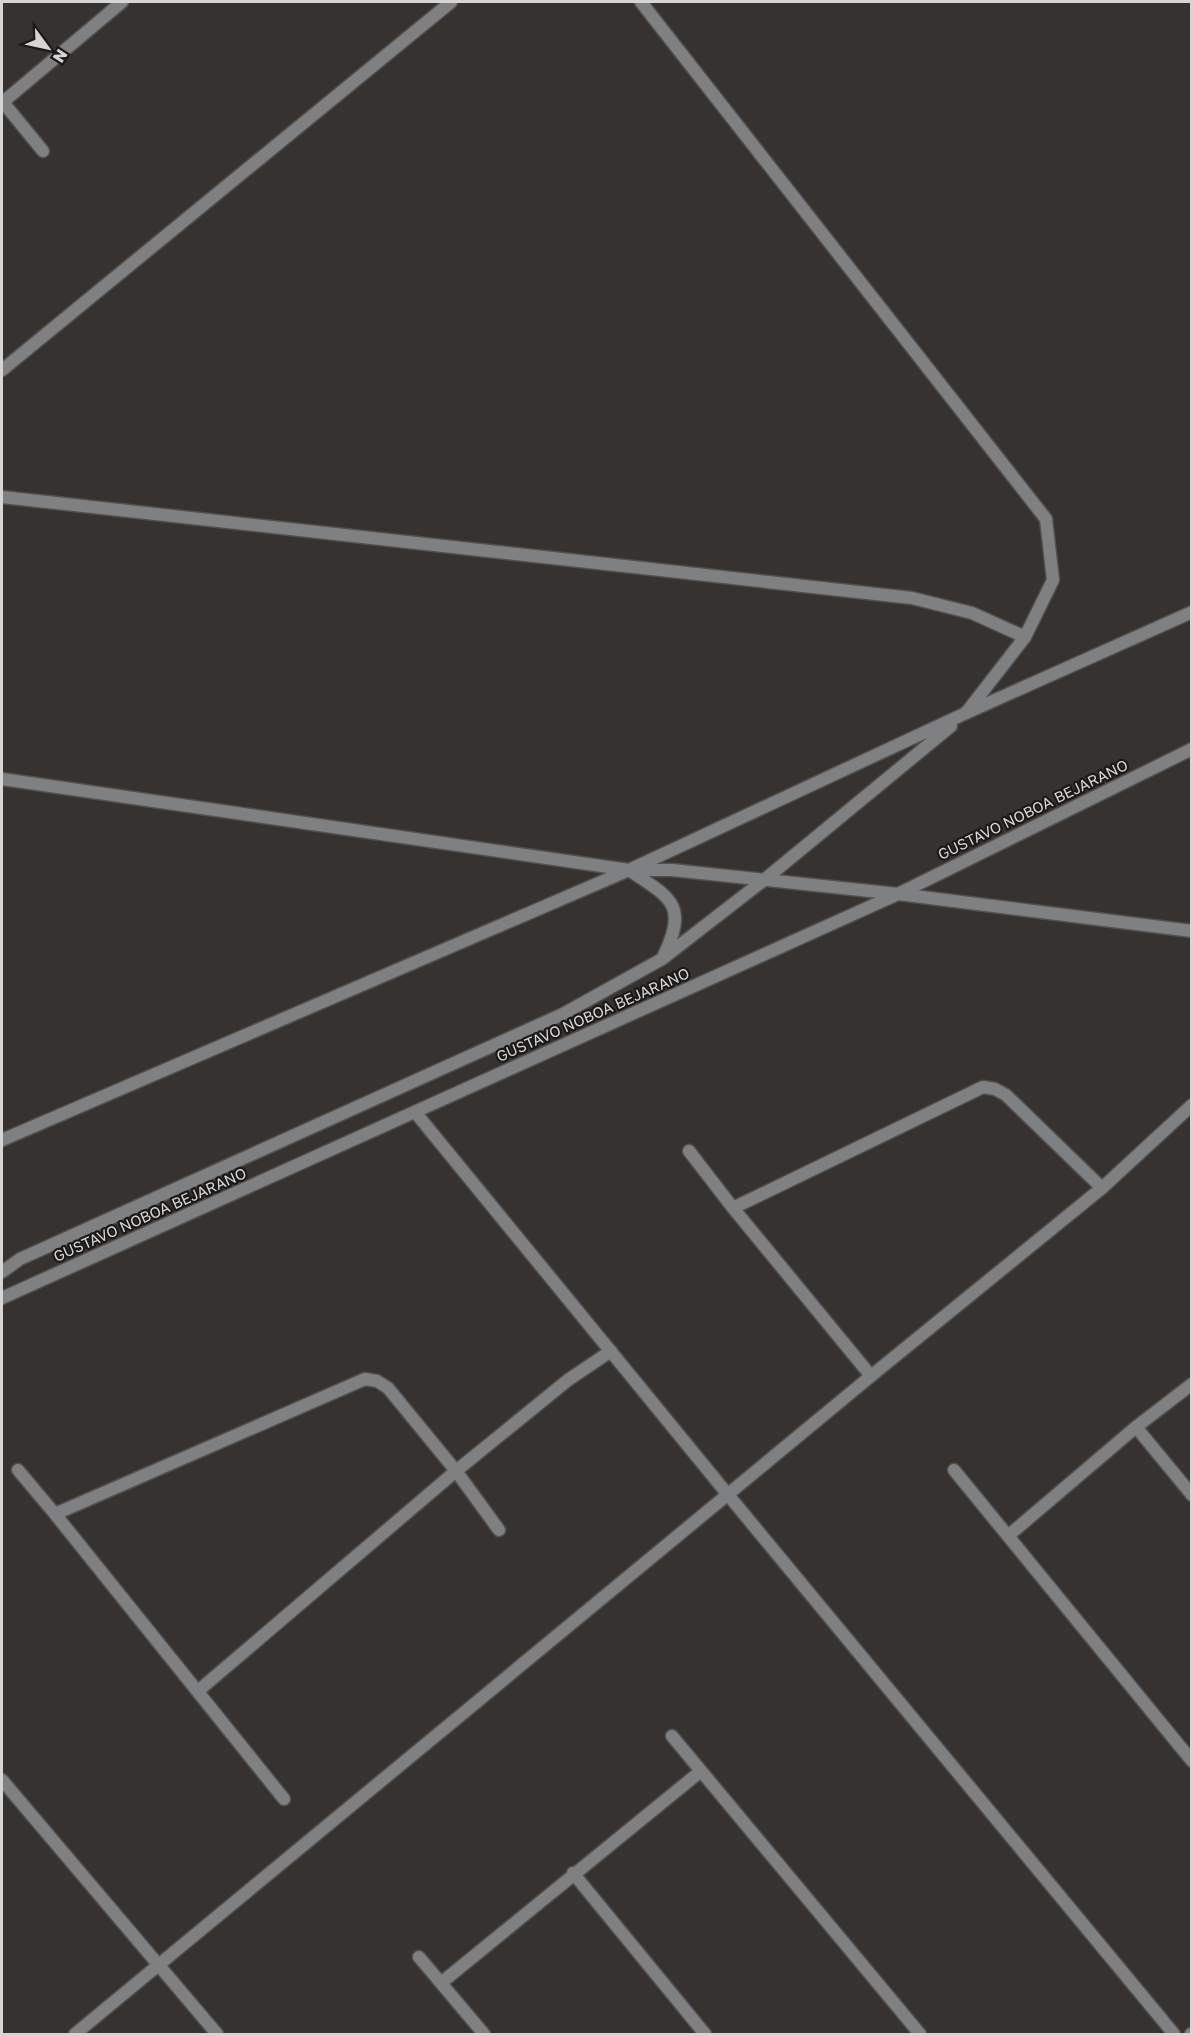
<svg xmlns="http://www.w3.org/2000/svg" width="1193" height="2036" font-family="'Golos Text',sans-serif">
<style>
.lines{fill:none;stroke-linecap:round;stroke-linejoin:round}
.minor-casing{stroke:#524f4e;stroke-width:15}
.tertiary-casing{stroke:#524f4e;stroke-width:15}
.minor{stroke:#7e8081;stroke-width:12}
.tertiary{stroke:#7e8081;stroke-width:12}
.labels{text-anchor:middle;stroke-width:4.5;stroke-linejoin:round;paint-order:stroke}
.street-label{font-size:15px;fill:#d7d5d4;stroke:#1b1a19}
</style>
<rect width="100%" height="100%" fill="#353230"/>
<g class="lines">
<defs>
<path id="minor" d="M641,2L1046,519L1053,580L1025,637L966,713
M2,101L43,151
M3,102L122,2
M2,370L451,2
M2,497L912,598L972,613L1025,637
M2,779L629,870H672L898,894L1192,931
M415,1112L729,1496L1174,2034
M689,1151L733,1208L871,1376
M733,1208L983,1087L995,1089L1006,1095L1102,1188
M1136,1427L1192,1495
M18,1470L55,1514L284,1799
M954,1470L1192,1761
M55,1514L365,1379L377,1381L388,1388L456,1471L499,1530
M1008,1536L1136,1427L1192,1384
M198,1691L456,1471L568,1380L611,1351
M672,1736L920,2034
M2,1780L217,2034
M573,1873L705,2034
M419,1957L484,2034
M441,1983L701,1771
M75,2034L871,1376L1102,1188L1192,1105
M1191,2034H1192"/>
<path id="tertiary" d="M629,870C669,897 689,904 664,955
M2,1140L629,870L966,713L1192,612
M2,1272L20,1259L563,1014L662,959L764,880L951,726
M2,1298L898,894L1192,749"/>
</defs>
<use href="#minor" class="minor-casing"/>
<use href="#tertiary" class="tertiary-casing"/>
<use href="#minor" class="minor"/>
<use href="#tertiary" class="tertiary"/>
</g>
<g class="labels">
<g class="street-label">
<text transform="translate(1033 810) rotate(-26)" y="5">GUSTAVO NOBOA BEJARANO</text>
<text transform="translate(593 1015) rotate(-24)" y="5">GUSTAVO NOBOA BEJARANO</text>
<text transform="translate(150 1215) rotate(-24)" y="5">GUSTAVO NOBOA BEJARANO</text>
</g>
</g>
<rect width="1193" height="2036" fill="none" stroke="#d7d5d4" stroke-width="6"/>
<g transform="translate(48 48) rotate(123)" stroke="#1b1a19" stroke-width="4.5" paint-order="stroke">
<path d="M0-4.5L10 22L0 15L-10 22Z" fill="#d7d5d4"/>
<text y="-9" font-size="16" font-weight="bold" text-anchor="middle" fill="#d7d5d4">N</text>
</g>
</svg>
